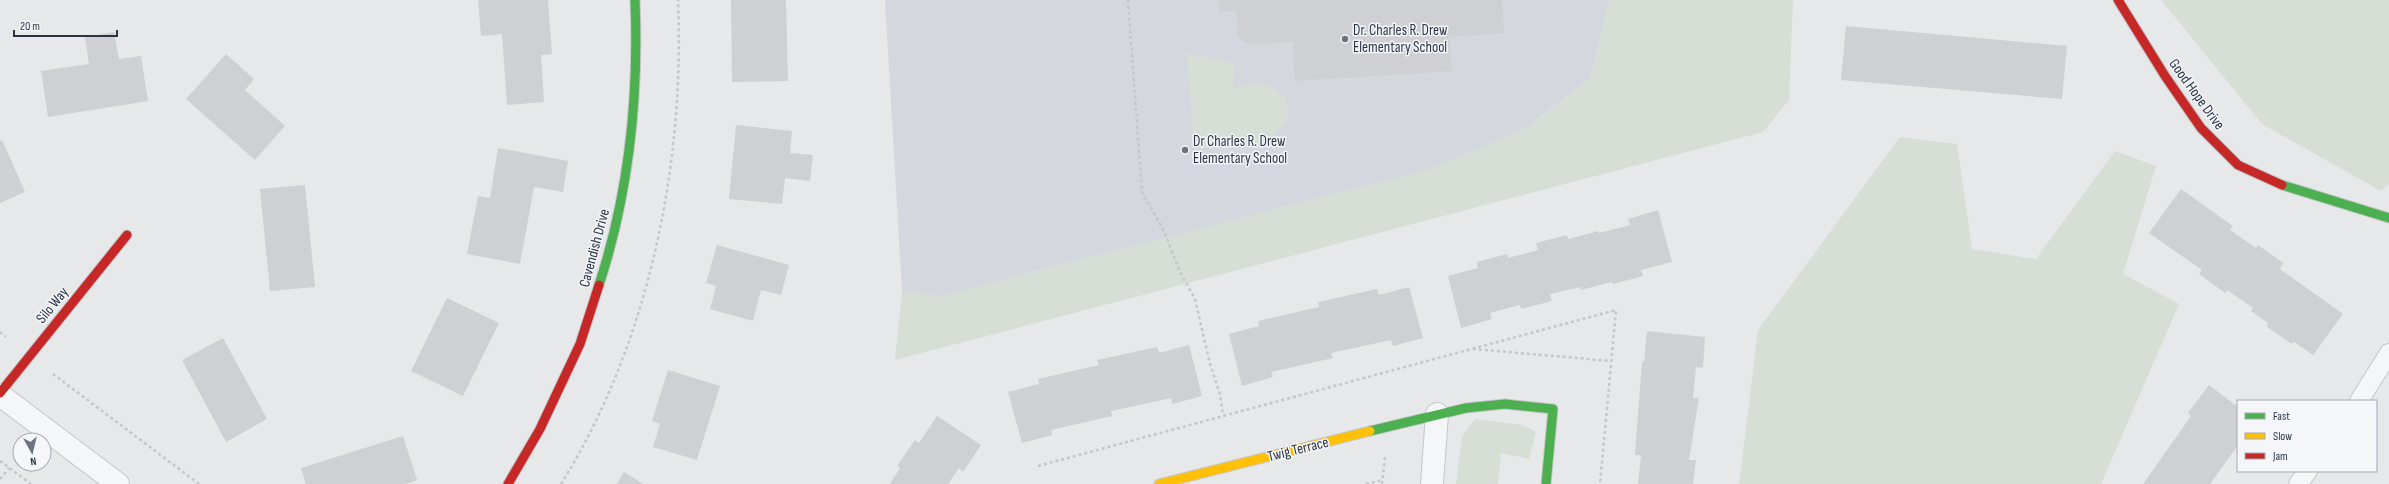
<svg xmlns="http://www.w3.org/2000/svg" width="2389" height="484" font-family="'Sofia Sans Condensed',sans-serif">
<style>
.built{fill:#d4d7dd}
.green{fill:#d6ded6}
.building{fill:#ced0d3}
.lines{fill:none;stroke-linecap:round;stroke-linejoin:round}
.lane-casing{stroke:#c4c6c8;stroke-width:20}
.street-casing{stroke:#c4c6c8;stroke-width:24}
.fast-casing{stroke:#c4c6c8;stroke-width:11}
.slow-casing{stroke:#c4c6c8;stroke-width:11}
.jam-casing{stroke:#c4c6c8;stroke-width:11}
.path{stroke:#c5c6ca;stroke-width:2.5;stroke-dasharray:3 3;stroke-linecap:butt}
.lane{stroke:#f5f6f7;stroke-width:18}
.street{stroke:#f5f6f7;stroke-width:22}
.fast{stroke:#4caf50;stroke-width:9}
.slow{stroke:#ffc107;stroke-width:9}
.jam{stroke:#c62828;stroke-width:9}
.poi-dot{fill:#6c737f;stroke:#f4f6f9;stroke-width:1.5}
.labels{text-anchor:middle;stroke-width:3;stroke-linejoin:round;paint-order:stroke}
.poi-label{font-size:15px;fill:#2b3445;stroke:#f4f6f9;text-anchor:start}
.street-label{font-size:15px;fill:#2b3445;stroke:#f4f6f9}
</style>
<rect width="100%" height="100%" fill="#e6e8ea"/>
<path class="built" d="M885,0H1609L1590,78L1523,130L1428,170L941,296L902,291Z"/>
<path class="green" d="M1609,0H1793L1789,100L1763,132L895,360L902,291L941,296L1428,170L1523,130L1590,78Z
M2161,0H2389V184L2381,191L2262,124Z
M1187,53L1234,64L1233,87L1267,84L1287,98L1288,119L1266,143L1194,149Z
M1900,137L1957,144L1972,249L2036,259L2115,151L2156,166L2123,274L2179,304L2101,484H1739L1758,330Z
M1475,419L1523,425L1536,432L1529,459L1501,453L1498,484H1456L1462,437Z"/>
<path class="building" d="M478,0H548L552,54L541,55L544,102L507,105L502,34L481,36Z
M731,0H786L788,81L732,82Z
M1218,0H1502L1504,33L1449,37L1452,71L1295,81L1293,42L1252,44L1243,41L1238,34L1236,10L1219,12Z
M1846,26L2067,46L2062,99L1841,80Z
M114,32L119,59L141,56L148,101L48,117L41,71L89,64L85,37Z
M226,54L254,79L245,90L285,126L255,160L186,99Z
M736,125L792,131L790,153L813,155L810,181L785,178L782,204L729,199Z
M2,140L25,192L0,203V141Z
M498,148L568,161L563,192L534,187L520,264L467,254L478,196L490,198Z
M305,185L315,287L270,291L260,189Z
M2181,189L2233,226L2230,230L2256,248L2258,245L2283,263L2280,269L2343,314L2313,355L2294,342L2292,344L2267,327L2268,323L2251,311L2253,308L2227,290L2225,293L2199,274L2202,270L2149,233Z
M1658,210L1672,262L1641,270L1643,276L1613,284L1612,282L1581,290L1580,287L1550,294L1552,301L1521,309L1520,305L1490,313L1492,319L1461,328L1448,276L1478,268L1477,262L1507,254L1508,258L1538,250L1536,243L1567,235L1568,239L1598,231L1599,233L1630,225L1628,219Z
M717,245L789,265L781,295L761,290L753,321L710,309L716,286L706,283Z
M1409,287L1423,338L1393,346L1391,340L1331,353L1333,358L1271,372L1273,377L1242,386L1229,334L1259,326L1258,321L1319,307L1318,302L1377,289L1379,295Z
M447,298L499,323L463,396L411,371Z
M1647,331L1705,337L1703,368L1696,367L1693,398H1699L1689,460H1696L1693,484H1638L1641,455H1635L1642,362L1644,361Z
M223,338L267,419L226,442L182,360Z
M1189,345L1202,396L1172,404L1171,398L1111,411L1112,416L1051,430L1052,435L1022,443L1008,392L1039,384L1038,379L1099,365L1097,360L1157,347L1159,353Z
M668,370L720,386L697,460L653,447L660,424L652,421Z
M2209,385L2238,407V445L2210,484H2143L2191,416L2188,413Z
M937,416L981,445L963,472L959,468L948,484H890L900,468L897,466L915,440L919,443Z
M403,436L417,480L405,484H306L301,468Z
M624,472L643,484H617Z"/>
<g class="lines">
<defs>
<path id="lane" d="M2359,401L2389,353
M2298,484L2308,471"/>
<path id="street" d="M0,395L118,484
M1432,484L1437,414"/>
<path id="fast" d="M2282,185L2389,218
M599,285C629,193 639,96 635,0
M1370,431L1466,408L1505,404L1553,409L1546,484"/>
<path id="slow" d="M1159,484L1370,431"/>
<path id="jam" d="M2118,0L2165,76L2201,128L2238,165L2282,185
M0,393L127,235
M508,484L540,429L580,344L599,285"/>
</defs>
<use href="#lane" class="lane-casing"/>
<use href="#street" class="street-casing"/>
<use href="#fast" class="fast-casing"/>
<use href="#slow" class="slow-casing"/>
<use href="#jam" class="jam-casing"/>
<path class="path" d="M1128,0L1142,192L1164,231L1180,272L1195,299L1210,364L1220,394L1223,415
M0,332L6,337
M1473,349L1611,361
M53,374L199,484
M0,461L31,484
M1038,466L1616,310L1600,484
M0,479L9,468
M561,484C649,343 685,165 678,0
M1366,484L1383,480
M1382,484L1385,457"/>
<use href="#lane" class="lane"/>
<use href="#street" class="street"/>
<use href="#fast" class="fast"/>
<use href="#slow" class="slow"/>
<use href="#jam" class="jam"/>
</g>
<g class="poi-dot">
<circle cx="1345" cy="39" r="4"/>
<circle cx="1185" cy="150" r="4"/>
</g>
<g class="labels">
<g class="poi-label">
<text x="1353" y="35">Dr. Charles R. Drew<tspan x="1353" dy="17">Elementary School</tspan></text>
<text x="1193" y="146">Dr Charles R. Drew<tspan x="1193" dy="17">Elementary School</tspan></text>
</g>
<g class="street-label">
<text transform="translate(2197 94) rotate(54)" y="5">Good Hope Drive</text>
<text transform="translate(594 248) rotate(-75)" y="5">Cavendish Drive</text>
<text transform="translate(52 305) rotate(-51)" y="5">Silo Way</text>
<text transform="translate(1298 449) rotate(-14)" y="5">Twig Terrace</text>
</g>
</g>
<rect x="2237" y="400" width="140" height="72" fill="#f4f6f9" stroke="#a4a8b1"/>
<rect x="2245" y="413" width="20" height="6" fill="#4caf50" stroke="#a4a8b1"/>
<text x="2273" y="420" font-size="12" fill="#2b3445">Fast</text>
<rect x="2245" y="433" width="20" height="6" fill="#ffc107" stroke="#a4a8b1"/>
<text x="2273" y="440" font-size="12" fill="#2b3445">Slow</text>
<rect x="2245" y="453" width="20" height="6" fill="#c62828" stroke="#a4a8b1"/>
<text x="2273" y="460" font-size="12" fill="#2b3445">Jam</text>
<g transform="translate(32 452) rotate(172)"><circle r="19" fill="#f4f6f9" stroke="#a4a8b1"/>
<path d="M0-3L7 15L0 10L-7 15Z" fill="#6c737f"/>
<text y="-6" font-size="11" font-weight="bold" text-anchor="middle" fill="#2b3445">N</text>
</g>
<path d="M14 30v6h103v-6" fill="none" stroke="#2b3445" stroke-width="2"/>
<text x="20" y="30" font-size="12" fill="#2b3445" stroke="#f4f6f9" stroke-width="3" paint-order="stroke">20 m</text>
</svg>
